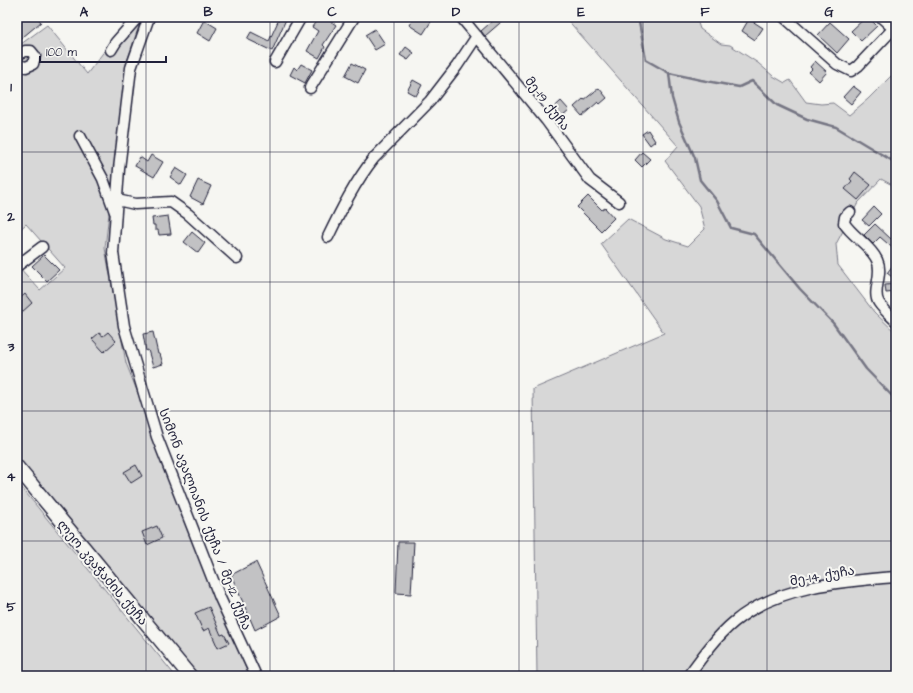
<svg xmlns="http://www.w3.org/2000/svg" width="913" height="693" font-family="'Architects Daughter','Noto Sans Georgian',sans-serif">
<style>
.green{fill:#d7d7d7;stroke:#7c7c89}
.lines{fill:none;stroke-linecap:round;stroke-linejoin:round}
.stream{stroke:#757583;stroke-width:2.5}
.building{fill:#c2c2c4;stroke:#22223b}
.minor-casing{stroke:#22223b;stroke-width:13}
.major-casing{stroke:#22223b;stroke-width:16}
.minor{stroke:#f6f6f2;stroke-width:10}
.major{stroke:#f6f6f2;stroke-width:13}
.grid{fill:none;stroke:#22223b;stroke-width:1;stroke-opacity:0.55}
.labels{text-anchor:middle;stroke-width:4;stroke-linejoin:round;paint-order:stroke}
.street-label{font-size:13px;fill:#22223b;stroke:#f6f6f2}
.neatline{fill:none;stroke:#22223b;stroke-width:1.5}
.grid-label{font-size:13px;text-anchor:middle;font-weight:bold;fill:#22223b}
</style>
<rect width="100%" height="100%" fill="#f6f6f2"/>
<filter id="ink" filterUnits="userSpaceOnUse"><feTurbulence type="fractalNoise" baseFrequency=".025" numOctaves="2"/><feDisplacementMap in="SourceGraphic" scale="8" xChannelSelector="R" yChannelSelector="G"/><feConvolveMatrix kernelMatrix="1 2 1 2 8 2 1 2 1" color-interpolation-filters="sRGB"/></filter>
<g filter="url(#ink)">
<path class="green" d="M130,17H142L126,64L105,248L126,363L249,676H196L17,460V265L40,290L65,268L26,224L17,232V47L47,25L87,74Z
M565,17H692L698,23L700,29L721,44L730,45L758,63L773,76L785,83L790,80L806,102L821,104L833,103L849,115L868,99L891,76L896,80V187L881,179L858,203L836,244L838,265L874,312L896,333V676H537L533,389L664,333L601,244L628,219L666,239L688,246L705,229L699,206L665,161L678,146Z
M17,482L173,673L176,676H17Z"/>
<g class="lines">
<path class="stream" d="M635,17L639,22L646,60L669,73L701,80L739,87L752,81L777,105L807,119L836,127L896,163
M669,73L672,98L679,122L695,158L700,180L717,201L731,228L754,234L800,289L833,323L866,369L896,400"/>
</g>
<path class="building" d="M23,17H37L41,22L17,42V23Z
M280,17H287L272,51L247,39L251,32L269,41Z
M319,17H324L336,25L323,45L325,47L319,58L307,51L318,31L312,27Z
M414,17H434L423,34L409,25Z
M497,17H507L485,36L481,31Z
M866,17H868L877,26L861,41L851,31Z
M749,19L763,28L755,40L742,31Z
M204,20L217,28L210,41L197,33Z
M830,22L849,39L837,53L818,35Z
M375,29L385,44L375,50L365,35Z
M406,47L414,53L408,60L400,55Z
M815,61L827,72L819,81L809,72L812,69L810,67Z
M352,63L365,70L358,83L345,76Z
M301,64L312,70L305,83L290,75L294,67L297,70Z
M413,80L422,85L416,96L407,91Z
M853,86L861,92L851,104L843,97Z
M599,88L607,98L600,104L598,102L582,116L574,107L583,99L584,100Z
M561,101L569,110L556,121L548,113Z
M648,130L655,141L650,145L642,134Z
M642,152L650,159L642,167L635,160Z
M151,155L163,162L154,177L135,166L140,157L147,162Z
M176,168L187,175L181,185L170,177Z
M855,172L871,185L858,200L845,189L852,181L850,179Z
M198,180L211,186L203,204L190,197Z
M588,196L602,210L605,208L614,218L601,231L577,207Z
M874,207L881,214L869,226L862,220Z
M168,216L171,234L159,235L158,230H155V225H153L152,218Z
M875,224L891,239L896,234V251L880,237L873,244L864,235Z
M192,232L205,243L198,253L184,242Z
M44,255L59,270L47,281L32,266Z
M896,261V280L887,273Z
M896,284V292L886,293L885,285Z
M25,294L32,303L21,313L17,309V301Z
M108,332L116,341L104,352L92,339L99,333L103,336Z
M153,332L158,354H160L163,364L153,367L148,350L146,351L143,334Z
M136,465L142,476L131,483L124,472Z
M157,526L162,538L147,545L142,532Z
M398,542H414L411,594L396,593Z
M256,562L281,616L255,630L231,575Z
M209,607L221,635L224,634L229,643L218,648L209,628L203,631L195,613Z"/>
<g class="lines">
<defs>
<path id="minor" d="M149,17L131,68L119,169L113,253L124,326L157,437L220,598L256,676
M461,17L546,120L590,180L619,202
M784,17L837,64L851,71L858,66L893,29
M881,17L896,31
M111,50L116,42L138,17
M17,55L25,51H31L35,56L33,64L26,67L17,65
M275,62L301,17
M310,88L354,17
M80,136L103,179L115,212
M117,200L135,204L171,202L188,214L237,258
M850,212L845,217L844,223C853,237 870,245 877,260C884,274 871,292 879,303C883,309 890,315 896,321
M328,237C341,210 355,182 374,158L430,101L457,66L477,36
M17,266L42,247
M688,676C702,657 716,637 734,622C777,586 842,581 896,577"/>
<path id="major" d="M17,467L190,676"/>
</defs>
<use href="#minor" class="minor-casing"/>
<use href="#major" class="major-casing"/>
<use href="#minor" class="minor"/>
<use href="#major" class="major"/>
</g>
</g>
<path class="grid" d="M146,17V676M270,17V676M394,17V676M519,17V676M643,17V676M767,17V676M17,152H896M17,282H896M17,411H896M17,541H896"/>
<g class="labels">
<g class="street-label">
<text transform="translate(548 103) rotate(52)" y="5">მე-19 ქუჩა</text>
<text transform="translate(206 519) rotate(69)" y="5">სიმონ ავალიანის ქუჩა / მე-12 ქუჩა</text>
<text transform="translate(103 572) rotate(50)" y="5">ლეო კვაჭაძის ქუჩა</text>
<text transform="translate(822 575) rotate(-10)" y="5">მე-14 ქუჩა</text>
</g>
</g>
<rect width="913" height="693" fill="none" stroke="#f6f6f2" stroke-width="44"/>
<path d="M40 56v6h126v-6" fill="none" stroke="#22223b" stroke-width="2"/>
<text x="46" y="56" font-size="12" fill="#22223b" stroke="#f6f6f2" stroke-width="3" paint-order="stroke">100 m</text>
<rect x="22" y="22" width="869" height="649" class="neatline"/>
<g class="grid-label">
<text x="84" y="16">A</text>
<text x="208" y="16">B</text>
<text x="332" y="16">C</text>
<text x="456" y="16">D</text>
<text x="581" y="16">E</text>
<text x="705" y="16">F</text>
<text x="829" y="16">G</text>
<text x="11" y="91">1</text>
<text x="11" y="221">2</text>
<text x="11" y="351">3</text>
<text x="11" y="481">4</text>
<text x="11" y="611">5</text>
</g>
</svg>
